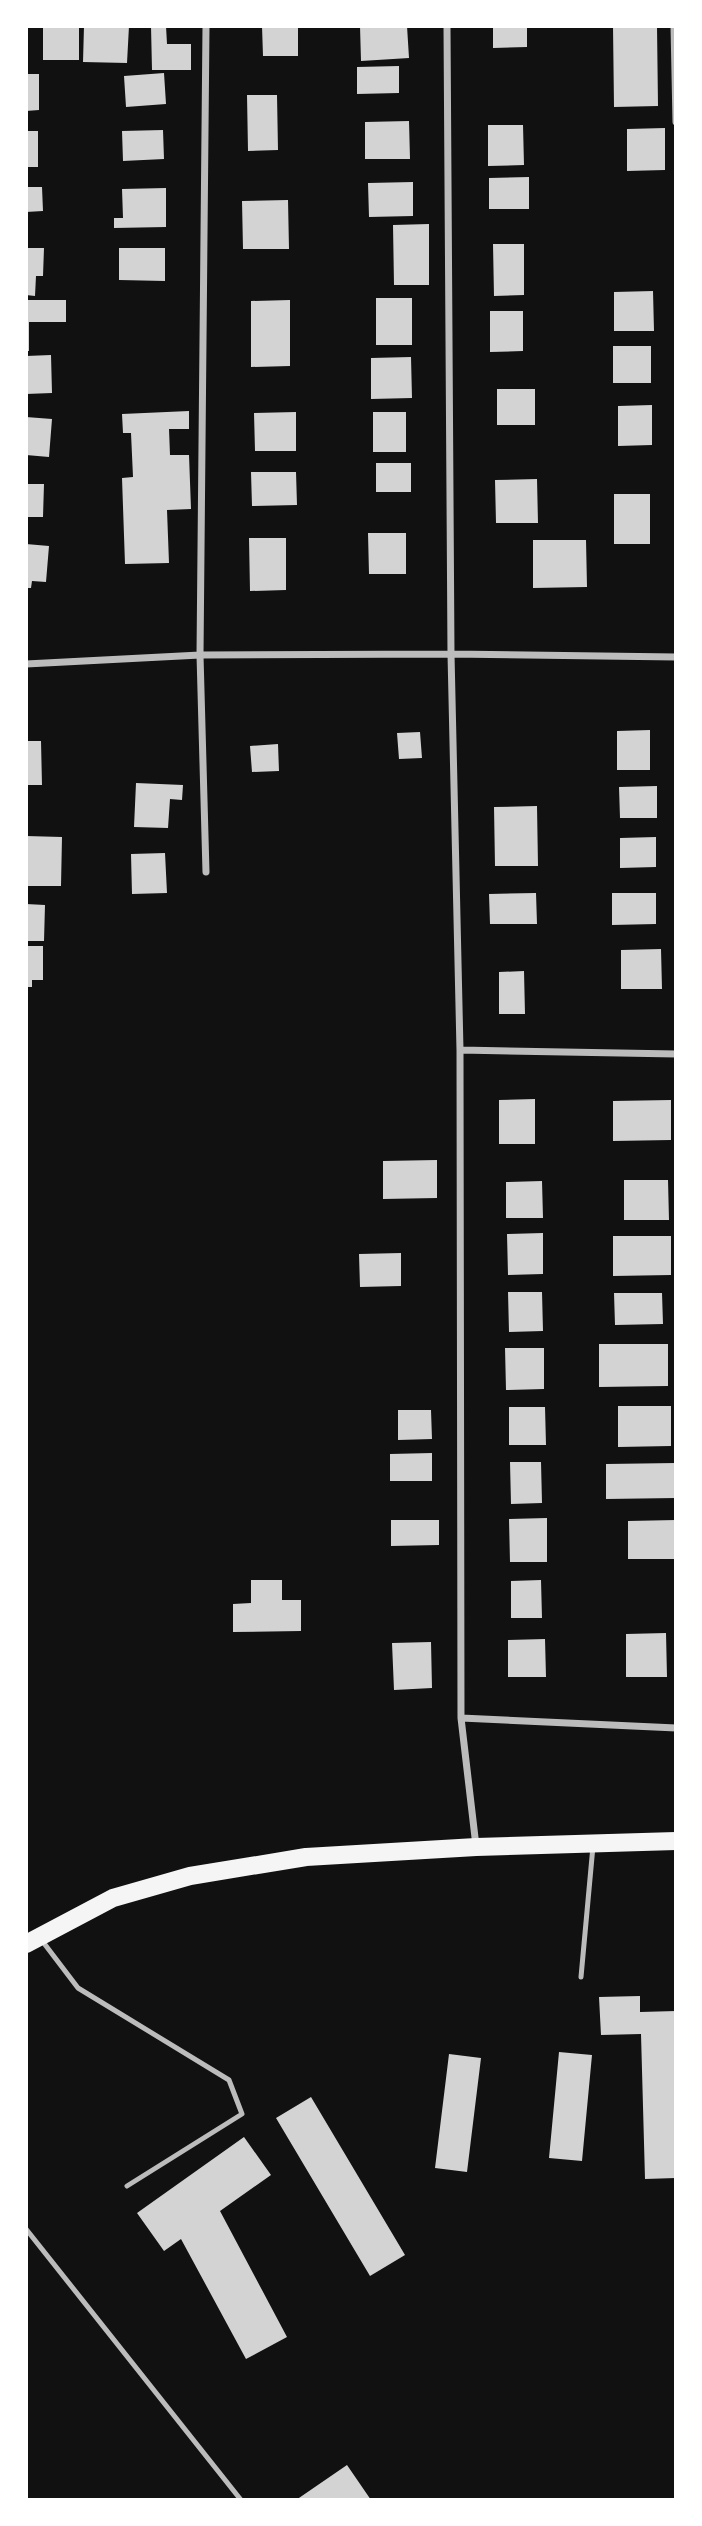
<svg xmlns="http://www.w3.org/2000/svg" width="702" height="2526" font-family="Arial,sans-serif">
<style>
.building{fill:#d3d3d3}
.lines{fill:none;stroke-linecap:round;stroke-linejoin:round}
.service{stroke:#bcbcbc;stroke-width:5}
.minor{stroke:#bcbcbc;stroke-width:7}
.primary{stroke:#f5f5f5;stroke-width:18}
</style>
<rect width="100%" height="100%" fill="#111"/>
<path class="building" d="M43,26H79V60H43Z
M84,26H129L127,63L83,62Z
M151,26H166L167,44H191V70H152Z
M262,26H298V56H263Z
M360,26H407L409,58L361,61Z
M493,26H527V47L493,48Z
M613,26H657L658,106L614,107Z
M399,66V93L357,94V67Z
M164,73L166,104L126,107L124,76Z
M26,74H39V110L26,111Z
M247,95H277L278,150L248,151Z
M409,121L410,159H365V122Z
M488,125H523L524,165L488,166Z
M665,128V170L627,171V129Z
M163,130L164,159L123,161L122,131Z
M26,131H38V167H26Z
M529,177V209H489V178Z
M413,182V216L369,217L368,183Z
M26,187H42L43,211L26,212Z
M166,188V227L114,228V218H123L122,189Z
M288,200L289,249H243L242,201Z
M429,224V285H394L393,225Z
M493,244H524V295L494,296Z
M26,248H44L43,276H36L35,296L26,295Z
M119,248H165V281L119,280Z
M653,291L654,331H614V292Z
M376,298H412V345H376Z
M26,300H66V322H29V351H26Z
M290,300V366L251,367V301Z
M490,311H523V351L490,352Z
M613,346H651V383H613Z
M51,355L52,393L26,394V356Z
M411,357L412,398L371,399V358Z
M497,389H535V425H497Z
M652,405V445L618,446V406Z
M189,411V429H169L170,455H189L191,509L167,510L169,563L125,564L122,478L133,477L131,433H123L122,414Z
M296,412V451H255L254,413Z
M373,412H406V452H373Z
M26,417L52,419L49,457L26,455Z
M376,463H411V492H376Z
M251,472H296L297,505L252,506Z
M537,479L538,523H496L495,480Z
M26,484H44L43,517H26Z
M614,494H650V544H614Z
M368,533H406V574H369Z
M249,538H286V590L250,591Z
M533,540H586L587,587L533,588Z
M26,544L49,546L46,582L32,581L31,588H26Z
M650,730V770H617V731Z
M420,732L422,758L399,759L397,733Z
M26,741H41L42,785H26Z
M278,744L279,771L252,772L250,746Z
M136,783L183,785L182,800L170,799L168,828L134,827Z
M657,786V818H620L619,787Z
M537,806L538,866H495L494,807Z
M26,836L62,837L61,886H26Z
M656,837V867L620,868V838Z
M165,853L167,893L132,894L131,854Z
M536,893L537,924H490L489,894Z
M612,893H656V924L612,925Z
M26,904L45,905L44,941H26Z
M26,946H43V980H32V987H26Z
M661,949L662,989H621V950Z
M524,971L525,1014H499V972Z
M535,1099V1144H499V1100Z
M671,1100V1140L613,1141V1101Z
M437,1160V1198L383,1199V1161Z
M624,1180H668L669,1220H624Z
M542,1181L543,1218H506V1182Z
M543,1233V1274L508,1275L507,1234Z
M613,1236H671V1275L613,1276Z
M401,1253V1286L360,1287L359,1254Z
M508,1292H542L543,1331L509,1332Z
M614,1293H662L663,1324L615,1325Z
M599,1344H668V1386L599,1387Z
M505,1348H544V1389L506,1390Z
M618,1406H671V1446L618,1447Z
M509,1407H545L546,1445H509Z
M398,1410H431L432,1439L398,1440Z
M432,1453V1481H390V1454Z
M510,1462H541L542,1503L511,1504Z
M676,1463V1498L606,1499V1464Z
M547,1518V1562H510L509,1519Z
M391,1520H439V1545L391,1546Z
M676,1520V1559H628V1521Z
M251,1580H282V1600H301V1631L233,1632V1604L251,1603Z
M541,1580L542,1618H511V1581Z
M666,1633L667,1677H626V1634Z
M545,1639L546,1677H508V1640Z
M431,1642L432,1688L394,1690L392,1643Z
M640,1996V2012L676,2011V2178L645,2179L641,2034L601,2035L599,1997Z
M559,2052L592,2055L582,2161L549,2158Z
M449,2054L481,2058L467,2172L435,2168Z
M311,2097L405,2255L370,2276L276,2118Z
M244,2137L271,2175L220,2211L287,2337L246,2359L181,2239L164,2251L137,2213Z
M347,2465L371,2500H296Z"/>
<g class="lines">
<path class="service" d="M40,1938L78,1988L229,2080L242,2114L127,2186
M581,1977L593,1846
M26,2229L241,2500"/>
<path class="minor" d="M447,26L451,654L460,1050L461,1718L476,1846
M674,26L676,122
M26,664L200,655L451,654L676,657
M206,872L200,655L206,26
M460,1050L676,1054
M461,1718L676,1728"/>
<path class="primary" d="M26,1944L113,1898L190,1876L306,1857L476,1847L676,1841"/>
</g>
<rect width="702" height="2526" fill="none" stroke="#ffffff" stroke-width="56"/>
</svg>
